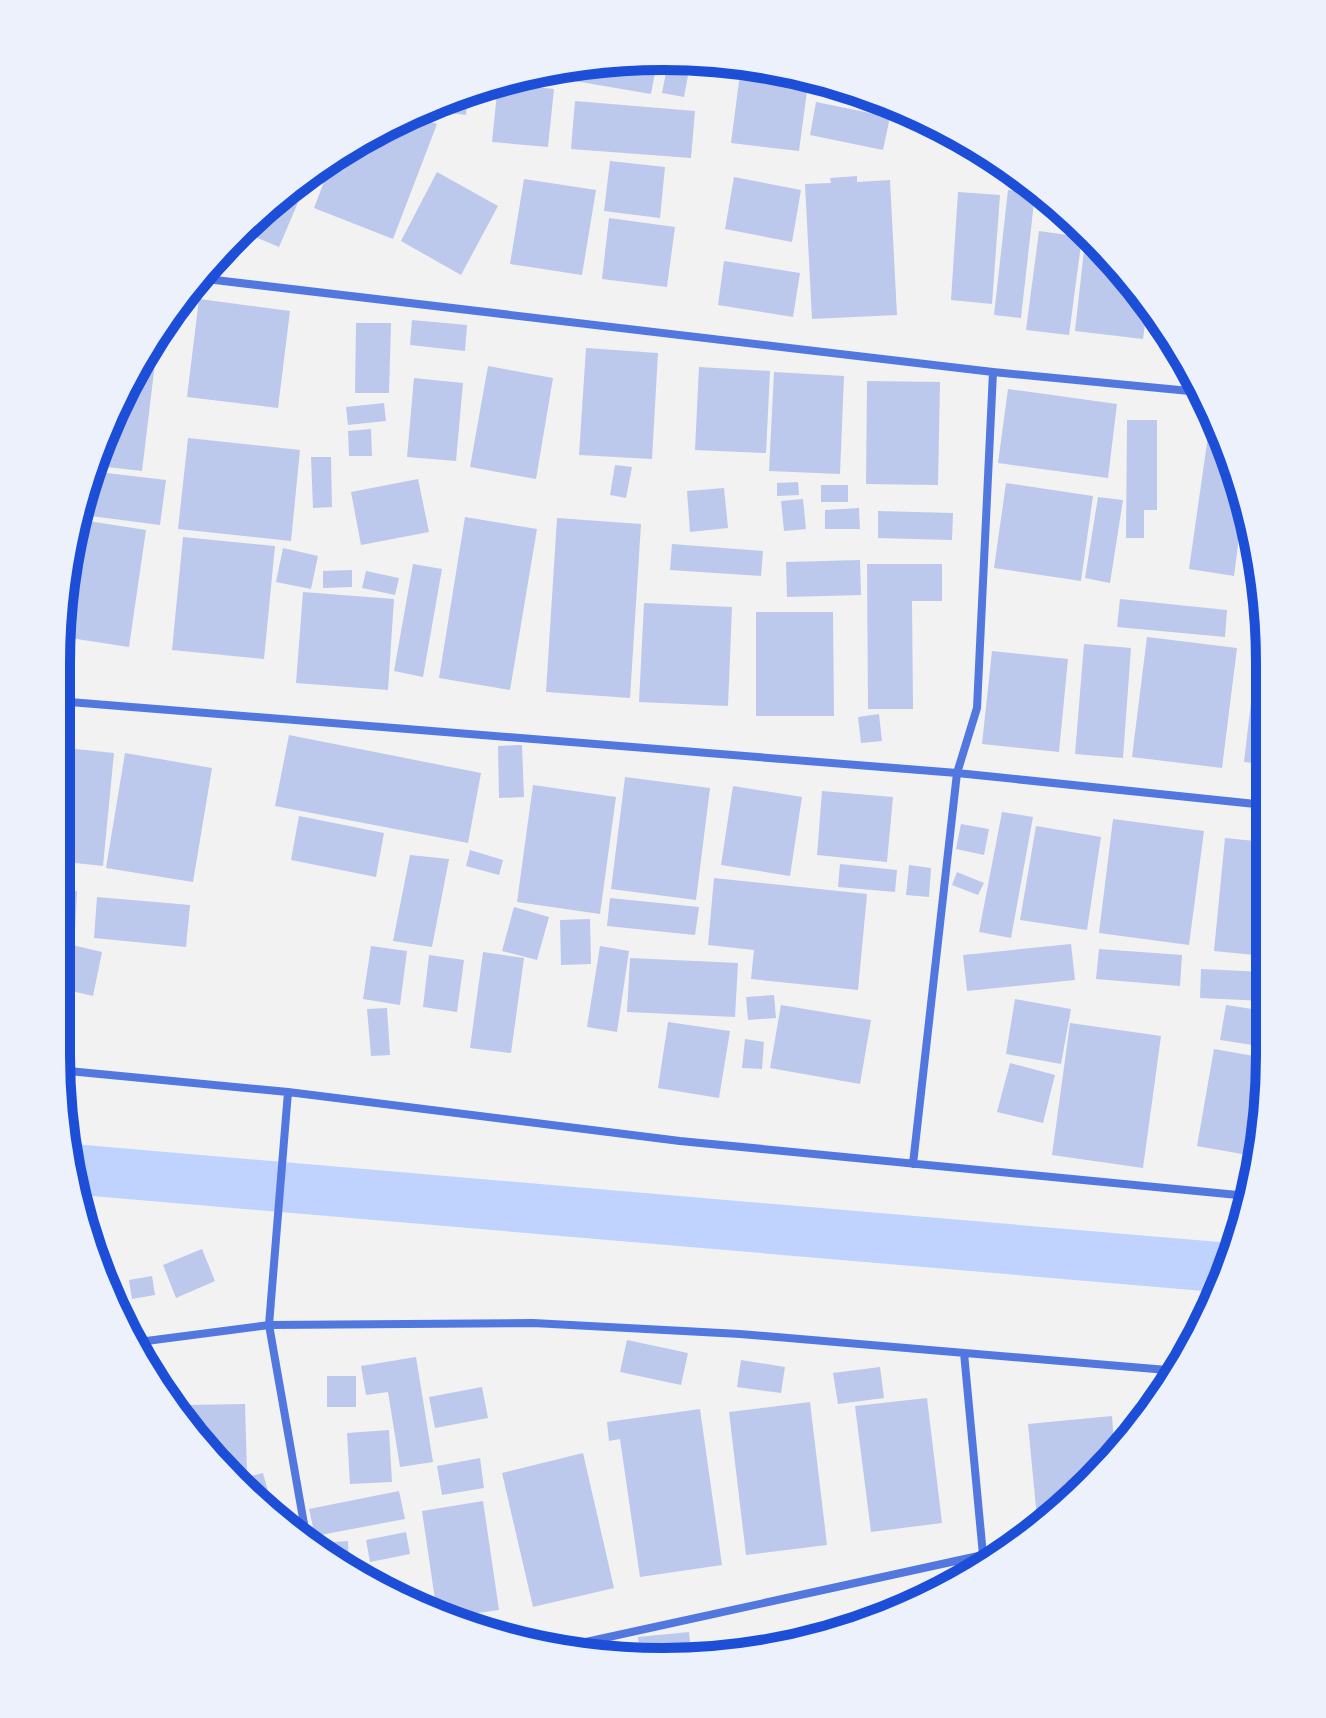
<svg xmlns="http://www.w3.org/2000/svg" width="1326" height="1718" font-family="'Source Serif 4',serif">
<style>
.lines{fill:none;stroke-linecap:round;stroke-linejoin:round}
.canal{stroke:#bfd3fe;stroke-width:50}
.building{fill:#bdc9ec}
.minor{stroke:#5277de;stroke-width:8}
.rim{fill:none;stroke:#1d4ed8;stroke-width:10}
</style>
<rect width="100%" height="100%" fill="#f2f2f2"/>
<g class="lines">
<path class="canal" d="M71,1169L1229,1268"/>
</g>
<path class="building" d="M658,57L651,94L569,80L572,65Z
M669,57L691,59L684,97L662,93Z
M741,66L809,76L799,151L731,143Z
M546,67L557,69L555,85L528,82L529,72Z
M498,83L554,89L548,147L492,142Z
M468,91L466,115L418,109L431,102Z
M575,101L695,111L691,158L571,149Z
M816,102L890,117L883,150L810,135Z
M409,114L437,124L393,239L314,208L335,153Z
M610,161L665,167L660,218L604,211Z
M311,172L279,247L246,233Z
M437,172L498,206L461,275L401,241Z
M857,176V182L890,180L897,315L812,319L805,184L831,183L830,178Z
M734,177L801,190L792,242L725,229Z
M524,179L596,190L582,275L510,264Z
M1008,190L1035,193L1021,318L994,315Z
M958,192L1000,195L992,304L951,300Z
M1060,207L1084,227L1057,224Z
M609,218L675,227L667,287L602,279Z
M1039,231L1082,237L1069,335L1026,330Z
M1085,241L1100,243L1148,301L1143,339L1075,331Z
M724,261L800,273L793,317L718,305Z
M199,299L290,311L278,408L187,397Z
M1161,318L1168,326L1178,346H1160Z
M412,320L467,325L465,351L410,345Z
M356,323H391L389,393H355Z
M159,330L142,471L98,466L100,444L119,394Z
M586,348L658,353L652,459L579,455Z
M488,366L553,378L536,479L470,467Z
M699,367L770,371L766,453L695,450Z
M774,372L844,376L840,474L769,471Z
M414,378L463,383L456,461L407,457Z
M867,381L940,382L938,485L866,484Z
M1008,389L1117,404L1108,478L998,463Z
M384,403L386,421L348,425L346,407Z
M1127,420H1157V510H1144V538H1126Z
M371,429L372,456H349L348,431Z
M1209,429L1220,431L1238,467L1244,497L1234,576L1189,569Z
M188,438L300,450L291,541L178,529Z
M311,457H331L332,507L313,508Z
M615,465L632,467L626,498L610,495Z
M90,471L166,480L160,525L75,514Z
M418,479L429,532L361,545L351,492Z
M798,482L799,495L777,496V483Z
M1006,483L1093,496L1081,581L994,568Z
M821,485H848V502H821Z
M724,488L728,528L690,532L687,491Z
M1098,497L1123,500L1110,583L1085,578Z
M803,499L806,529L784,531L781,501Z
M859,508L860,529H825V510Z
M878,511L953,513L952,540L878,538Z
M465,517L537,529L510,690L439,678Z
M557,518L641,524L630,698L546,692Z
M75,519L146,530L129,647L57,636Z
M183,537L275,546L264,659L172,650Z
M672,544L763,551L761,576L670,570Z
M283,548L318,556L311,589L276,582Z
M1256,548L1265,584V592L1251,591Z
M860,560L861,595L787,597L786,562Z
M413,564L442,569L423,677L394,671Z
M867,564H942V601H912L913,709H868Z
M352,570V587L323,588V571Z
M366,571L399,578L395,595L362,588Z
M303,592L394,599L388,690L296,683Z
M1120,599L1227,610L1225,637L1117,627Z
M644,603L732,607L728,706L639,702Z
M756,612H833L834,716H756Z
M1260,625H1265V764L1244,762Z
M1147,637L1237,648L1222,768L1132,757Z
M1084,644L1131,648L1123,758L1075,754Z
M992,651L1068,659L1059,752L982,744Z
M879,714L882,741L861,743L858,717Z
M289,735L481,773L468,843L275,806Z
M522,745L524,797L499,798L498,746Z
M57,747L114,753L103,866L57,861Z
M125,753L212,768L193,882L106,868Z
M625,777L710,788L696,900L611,889Z
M533,785L616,797L600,914L517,902Z
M733,786L802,797L790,876L721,865Z
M822,791L893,797L887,862L817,855Z
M1002,812L1033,817L1011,938L979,932Z
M299,816L384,833L376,877L291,860Z
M1113,819L1204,831L1189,945L1099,933Z
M961,824L989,829L984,855L956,849Z
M1036,826L1101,837L1087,930L1020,920Z
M1225,838L1265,842V956L1214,951Z
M470,850L503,860L499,875L466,866Z
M410,855L449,859L432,947L393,941Z
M840,864L897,870L895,892L838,887Z
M909,865L931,868L929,897L906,895Z
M957,872L984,883L978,895L952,885Z
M714,878L867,894L858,990L751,979L754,950L708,945Z
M56,890L77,891L75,930L56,929Z
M97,897L190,905L186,947L94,938Z
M610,898L699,907L695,935L607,926Z
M514,907L549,917L537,960L502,951Z
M590,919L591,964L561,965L560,920Z
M1071,944L1075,980L967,991L963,955Z
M72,945L102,952L93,996L63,989Z
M371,946L407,951L400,1005L363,999Z
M600,946L629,951L617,1032L587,1027Z
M1099,949L1182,955L1180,986L1096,979Z
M483,952L524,958L511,1053L470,1048Z
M429,955L464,960L457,1012L423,1007Z
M630,958L738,963L735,1017L627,1012Z
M1201,969L1265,972V1001L1200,998Z
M774,995L776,1018L748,1020L746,997Z
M1015,999L1071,1009L1061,1064L1006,1054Z
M781,1005L871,1020L860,1084L770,1068Z
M1226,1005L1265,1011V1047L1220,1040Z
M387,1008L390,1055L371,1056L367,1009Z
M668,1022L730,1031L719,1098L658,1088Z
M1070,1023L1161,1036L1143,1168L1052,1155Z
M745,1039L764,1042L762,1069L742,1068Z
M1214,1049L1265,1058V1135L1259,1157L1197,1146Z
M1010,1063L1055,1075L1043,1123L997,1112Z
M202,1249L215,1281L176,1298L163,1265Z
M152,1276L155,1295L132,1299L129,1280Z
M627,1340L688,1353L681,1385L620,1372Z
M416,1357L433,1462L400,1467L388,1392L366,1395L361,1366Z
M741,1360L785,1367L781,1393L737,1387Z
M880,1367L884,1398L838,1404L833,1373Z
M327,1376H356V1407H327Z
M482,1387L488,1418L435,1428L429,1397Z
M927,1398L942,1523L871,1532L855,1406Z
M810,1402L827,1545L746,1555L729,1412Z
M245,1404L247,1474L227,1475L188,1425V1405Z
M700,1409L722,1565L640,1577L620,1439L609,1441L607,1422Z
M1112,1416L1115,1456L1093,1484L1038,1529L1028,1424Z
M389,1430L392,1482L350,1484L347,1433Z
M583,1453L614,1588L533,1607L502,1473Z
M480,1458L484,1488L442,1495L437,1466Z
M263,1473L275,1516L232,1481Z
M399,1491L405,1519L315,1536L309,1509Z
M483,1501L499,1610L448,1617L437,1613L422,1511Z
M406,1532L410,1554L370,1562L366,1540Z
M348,1541L349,1567L343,1568L319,1549L318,1543Z
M689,1632L692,1660L640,1655L638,1637Z"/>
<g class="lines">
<path class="minor" d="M198,278L993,372L1200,392
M57,701L957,773L1265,805
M58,1070L288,1092L680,1141L1248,1196
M288,1092L269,1325L307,1541
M913,1164L957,773L977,708L993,372
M131,1343L269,1325L533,1323L740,1334L1179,1371
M964,1353L983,1555
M563,1647L983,1555L988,1566"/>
</g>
<path d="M0 0H1326V1718H0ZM663 70H663A593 593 0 0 1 1256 663V1055A593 593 0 0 1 663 1648H663A593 593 0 0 1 70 1055V663A593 593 0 0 1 663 70Z" fill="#edf1fc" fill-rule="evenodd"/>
<path class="rim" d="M663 70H663A593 593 0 0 1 1256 663V1055A593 593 0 0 1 663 1648H663A593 593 0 0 1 70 1055V663A593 593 0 0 1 663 70Z"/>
</svg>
